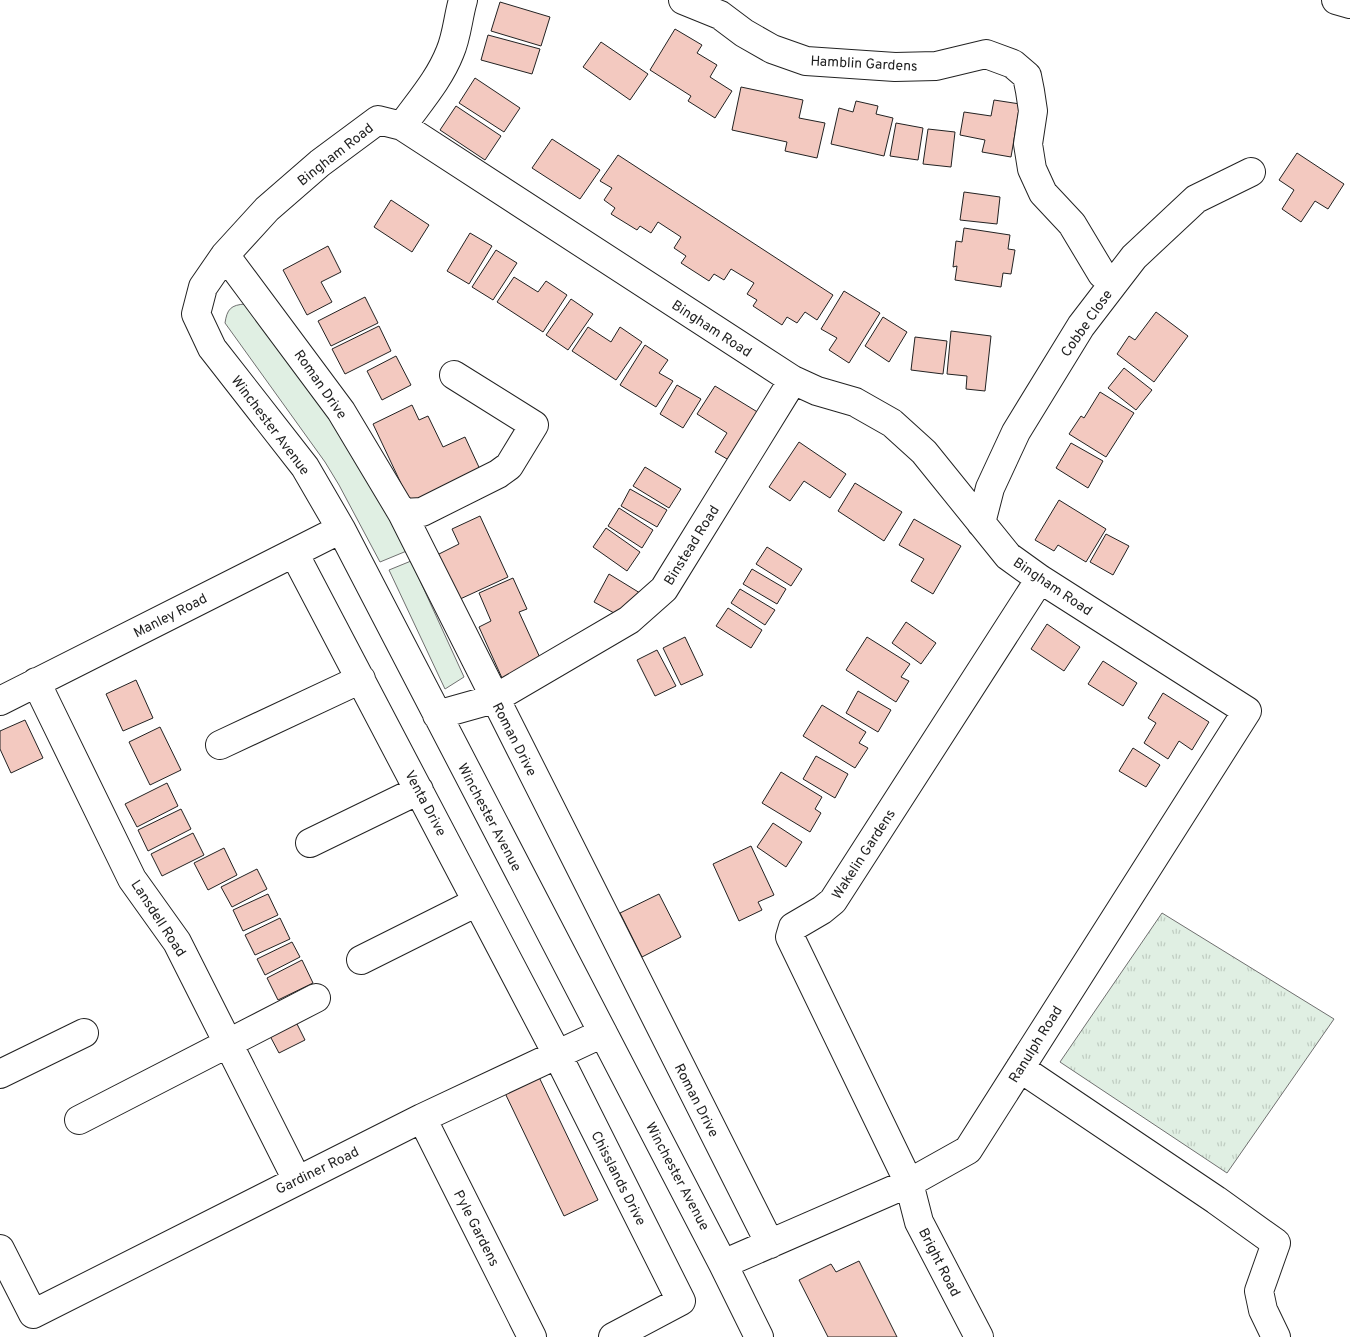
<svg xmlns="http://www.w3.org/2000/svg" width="1350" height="1337" font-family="Overpass,sans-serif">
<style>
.green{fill:#e0efe3;stroke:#6f6f6f}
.park{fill:url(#park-tufts);stroke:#6f6f6f}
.building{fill:#f3c9c0;stroke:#222}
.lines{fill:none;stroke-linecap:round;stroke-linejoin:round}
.minor-casing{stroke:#222;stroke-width:30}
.minor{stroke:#fff;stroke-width:28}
.labels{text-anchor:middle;stroke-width:4;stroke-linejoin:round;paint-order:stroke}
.street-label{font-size:14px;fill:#222;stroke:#fff}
</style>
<defs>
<pattern id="park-tufts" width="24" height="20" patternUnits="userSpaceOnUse" patternTransform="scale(1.25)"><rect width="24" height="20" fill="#e0efe3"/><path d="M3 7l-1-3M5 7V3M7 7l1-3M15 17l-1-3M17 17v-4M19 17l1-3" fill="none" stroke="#c0cdc2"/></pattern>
</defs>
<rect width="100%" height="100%" fill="#fff"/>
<path class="green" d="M245,304L264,325L277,348L339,430L409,550L380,562L339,485L325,462L225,323C227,309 231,305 245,304Z
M411,561L464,677L445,689L389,570Z"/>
<path class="park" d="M1162,913L1334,1019L1227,1173L1060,1062Z"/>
<path class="building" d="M500,2L550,17L541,46L491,31Z
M675,29L702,45L697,53L717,65L710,77L732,91L715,118L688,101L691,96L650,70Z
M488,35L540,49L532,74L481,60Z
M601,42L648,74L630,100L583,67Z
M475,78L520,108L504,132L459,103Z
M741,87L803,100L799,118L825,123L817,158L785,151L787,142L732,130Z
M994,100L1020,104L1011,157L982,152L985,140L960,135L964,112L991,116Z
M856,101L878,106L876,114L893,118L884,156L831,144L839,108L853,112Z
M456,106L501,136L485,160L440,130Z
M896,123L923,128L918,160L890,156Z
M928,129L955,132L951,167L923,164Z
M552,139L600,170L580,199L532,168Z
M1297,153L1344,184L1328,209L1315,201L1301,222L1282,209L1294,190L1279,180Z
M618,155L833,295L817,320L805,312L797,323L787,317L782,325L753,306L757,300L747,294L754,283L731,269L724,280L714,274L709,281L681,263L686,256L674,248L681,237L658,222L651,233L640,226L637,230L611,214L615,208L604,200L612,188L600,181Z
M964,192L1000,197L997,224L960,220Z
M391,200L429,225L412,252L374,227Z
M964,228L1010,235L1008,249L1015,250L1011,274L1003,273L1001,287L955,280L957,266L953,267L956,241L962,242Z
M470,233L492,246L469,284L447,271Z
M328,246L341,272L321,282L332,302L307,315L283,270Z
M496,250L517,263L493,300L472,287Z
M514,277L538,292L546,281L567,295L543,332L497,302Z
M844,291L880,313L849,363L829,350L837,338L821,329Z
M365,297L378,323L331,346L318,321Z
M571,299L593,314L568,350L546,335Z
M1156,312L1188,336L1154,382L1117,354L1129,336L1135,340Z
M883,317L907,332L889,362L865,346Z
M379,326L391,351L345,374L332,349Z
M588,327L611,342L620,327L642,342L616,380L572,351Z
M951,331L991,336L985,391L966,389L967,376L947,374Z
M915,337L947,341L943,374L911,370Z
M645,345L668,360L659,373L673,381L656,407L620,385Z
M396,356L411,385L382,400L367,371Z
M1124,368L1152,390L1136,410L1108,388Z
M677,385L701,399L683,428L660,414Z
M715,386L764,416L734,463L715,452L727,433L697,414Z
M1100,392L1134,413L1106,457L1069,434L1081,416L1084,418Z
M412,405L419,420L428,416L443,447L465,437L484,478L414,511L373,424Z
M799,442L846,474L830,498L804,481L790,501L769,487Z
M1071,443L1103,461L1088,488L1056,468Z
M645,467L681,489L669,508L633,486Z
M855,483L902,512L884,541L838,511Z
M630,489L667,510L657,527L621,506Z
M1059,500L1106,529L1086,562L1058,545L1054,551L1035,540Z
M619,508L653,530L642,548L608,526Z
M480,516L508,577L458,600L437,555L459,544L452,529Z
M914,519L961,546L933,594L911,581L924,559L899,545Z
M606,528L640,552L627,571L593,547Z
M1106,534L1129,546L1113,575L1090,562Z
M767,547L802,569L791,586L756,564Z
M752,569L786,589L777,604L743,584Z
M609,574L640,593L625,619L594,602Z
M513,578L527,609L519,612L541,660L502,678L479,627L491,621L479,593Z
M740,589L775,610L765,625L731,603Z
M728,608L762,630L751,648L716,626Z
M906,622L936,643L921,664L892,643Z
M1047,624L1080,647L1064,671L1031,649Z
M685,637L703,675L681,685L663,648Z
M867,637L910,664L901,677L909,681L896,702L846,670Z
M657,650L676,686L655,696L637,660Z
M1103,661L1137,683L1123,706L1088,684Z
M136,680L153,718L123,731L106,694Z
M858,691L891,710L878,732L846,713Z
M1163,693L1209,722L1192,750L1179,741L1168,759L1144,743L1156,723L1148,718Z
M822,705L866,732L859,743L868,748L855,768L803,736Z
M25,720L43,758L11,773L0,749V731Z
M160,727L181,770L150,785L129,742Z
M1133,748L1160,765L1146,787L1119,771Z
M816,756L848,774L835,798L803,779Z
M781,772L822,797L815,809L821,813L810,832L762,803Z
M167,783L178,806L137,827L125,804Z
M181,809L191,829L148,851L138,830Z
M773,823L802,842L786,867L757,847Z
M193,833L204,855L162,876L151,854Z
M751,846L774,895L758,902L762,910L739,921L713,864Z
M224,848L237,875L208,890L194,863Z
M257,869L267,889L232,907L221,887Z
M268,894L278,915L243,931L233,910Z
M659,894L681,937L642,957L620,913Z
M280,918L290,939L255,955L245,935Z
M292,942L300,957L265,975L257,959Z
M302,960L313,983L278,1000L267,978Z
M296,1022L305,1040L279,1053L270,1036Z
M538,1075L598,1200L564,1216L504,1091Z
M859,1261L897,1337H828L799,1280L831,1264L836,1272Z"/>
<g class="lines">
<defs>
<path id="minor" d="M683,0L720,15L744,33L772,49L806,61L895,67L936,66L986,54L1013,64L1027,76L1030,91L1033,111L1028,144L1032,169L1043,193L1072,224L1102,274L1114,283
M1336,0L1350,4
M402,126C419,102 439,80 450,52C457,36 458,17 463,0
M225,255L341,411L402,513L770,1244
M402,513L422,512L498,474L509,466L534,425L454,375
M981,523L990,488L1016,432L1081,326L1114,283L1134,257L1196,199L1251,172
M294,553L557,1054L681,1301L613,1337
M36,682L132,879L177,942L297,1180
M0,701L341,529
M437,715L494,699L629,620L664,589L793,380
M220,745L361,679
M310,843L419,790
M361,960L477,902
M1020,1068L1216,1200L1276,1243L1259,1291L1263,1310L1276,1337
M0,1074L84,1033
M422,1118L532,1337
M79,1120L316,998
M0,1249L33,1314L422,1118L603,1033
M723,1264L909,1183L968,1150L1247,711L1040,579L1008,556L924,452L892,423L855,402L817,391L793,380L402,126L378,120L320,163L267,209L225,255L203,287L196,314L212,348L305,467L341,529L723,1264L759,1337
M979,1337L919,1222L909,1183L790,937L793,927L822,910L833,901L1040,579"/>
</defs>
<use href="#minor" class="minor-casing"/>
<use href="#minor" class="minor"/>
</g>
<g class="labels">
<g class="street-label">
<text transform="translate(864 63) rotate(3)" y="5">Hamblin Gardens</text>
<text transform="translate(335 154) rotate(-38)" y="5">Bingham Road</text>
<text transform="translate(1086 323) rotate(-55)" y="5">Cobbe Close</text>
<text transform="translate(712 328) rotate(33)" y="5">Bingham Road</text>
<text transform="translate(321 384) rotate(55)" y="5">Roman Drive</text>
<text transform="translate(271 425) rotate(53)" y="5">Winchester Avenue</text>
<text transform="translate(691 545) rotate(-58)" y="5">Binstead Road</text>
<text transform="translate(1053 586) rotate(34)" y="5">Bingham Road</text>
<text transform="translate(170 615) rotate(-27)" y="5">Manley Road</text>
<text transform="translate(515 739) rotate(63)" y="5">Roman Drive</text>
<text transform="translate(426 803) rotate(62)" y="5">Venta Drive</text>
<text transform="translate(490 817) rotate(62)" y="5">Winchester Avenue</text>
<text transform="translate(863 854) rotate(-57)" y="5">Wakelin Gardens</text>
<text transform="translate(159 918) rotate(57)" y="5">Lansdell Road</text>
<text transform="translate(1035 1044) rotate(-58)" y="5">Ranulph Road</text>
<text transform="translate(697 1100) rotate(63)" y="5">Roman Drive</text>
<text transform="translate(317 1170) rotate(-26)" y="5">Gardiner Road</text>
<text transform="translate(678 1176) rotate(62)" y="5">Winchester Avenue</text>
<text transform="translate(619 1178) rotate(63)" y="5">Chisslands Drive</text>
<text transform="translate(477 1228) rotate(63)" y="5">Pyle Gardens</text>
<text transform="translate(940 1262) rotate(63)" y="5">Bright Road</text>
</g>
</g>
</svg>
